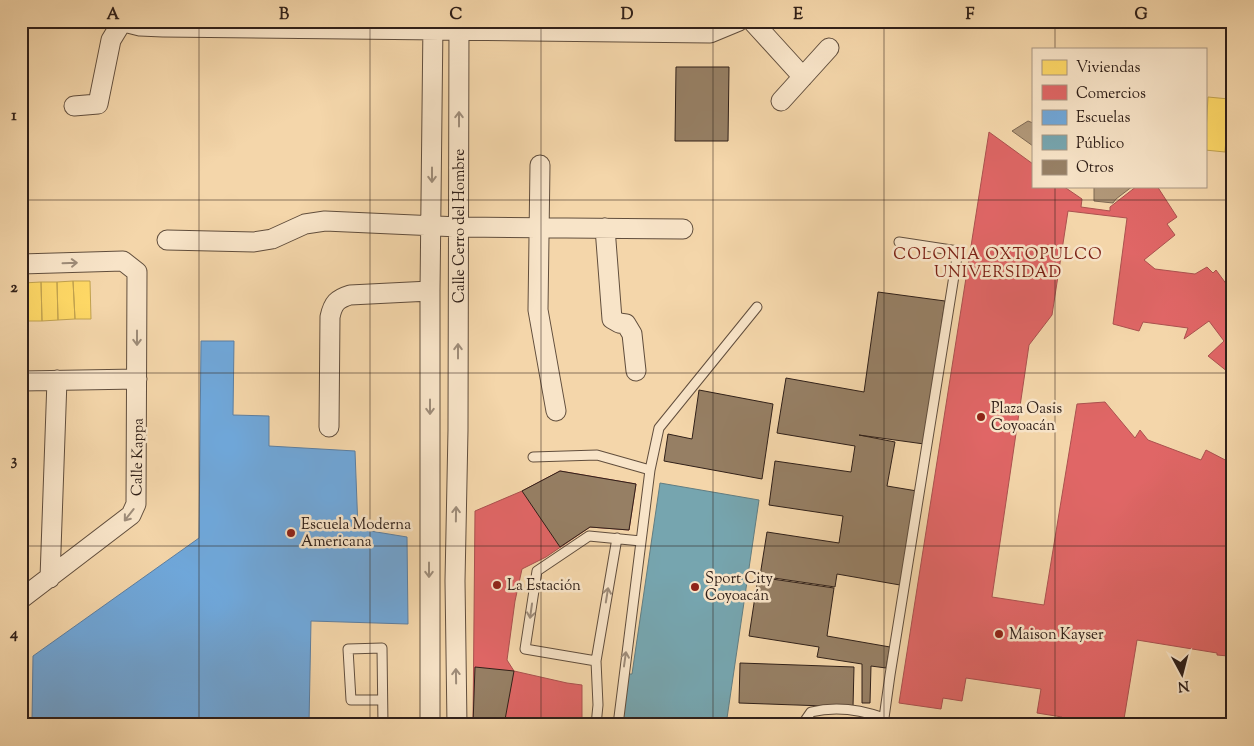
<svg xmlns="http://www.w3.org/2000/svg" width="1254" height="746" font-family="'Sorts Mill Goudy',serif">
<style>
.water{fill:#b19879;stroke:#7d6853}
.homes{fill:#ffd966;stroke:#c1a24f}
.shops{fill:#e06666;stroke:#ab514f}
.schools{fill:#6fa8dc;stroke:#5c7fa2}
.public{fill:#76a5af;stroke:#617d82}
.building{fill:#967f64;stroke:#302019}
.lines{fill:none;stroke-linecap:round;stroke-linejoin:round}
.lane-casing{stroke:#614e3d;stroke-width:11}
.street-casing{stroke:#614e3d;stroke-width:21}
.lane{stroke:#f8e4c8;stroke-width:9}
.street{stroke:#f8e4c8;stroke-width:19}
.oneway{stroke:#9e8c79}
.grid{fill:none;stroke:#302019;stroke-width:1;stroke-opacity:0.55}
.poi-dot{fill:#8f2418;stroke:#f8e4c8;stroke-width:2}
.labels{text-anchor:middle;stroke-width:5;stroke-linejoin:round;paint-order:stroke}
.street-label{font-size:15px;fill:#302019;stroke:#f8e4c8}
.poi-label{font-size:15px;fill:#302019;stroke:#f8e4c8;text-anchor:start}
.neighbourhood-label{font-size:16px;letter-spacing:1px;fill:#7a1f14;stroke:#f8e4c8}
.neatline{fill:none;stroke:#302019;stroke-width:2}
.grid-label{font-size:16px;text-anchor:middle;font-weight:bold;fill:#302019}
</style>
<rect width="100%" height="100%" fill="#f4d6aa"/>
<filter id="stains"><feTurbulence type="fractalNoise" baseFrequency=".004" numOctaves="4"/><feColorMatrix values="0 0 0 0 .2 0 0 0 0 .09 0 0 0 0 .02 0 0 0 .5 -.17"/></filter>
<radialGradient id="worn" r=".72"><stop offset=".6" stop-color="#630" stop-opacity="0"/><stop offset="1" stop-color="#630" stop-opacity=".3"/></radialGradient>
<path class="water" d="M1028,121L1033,123V146L1012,131Z
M1093,186H1133L1116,199L1113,203L1094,201V187Z"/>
<path class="homes" d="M1208,97L1229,99L1225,152L1205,150Z
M73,281L75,319L58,320L57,282Z
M73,281H90L91,319H75Z
M41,282H57L58,320L42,321Z
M41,282L42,321H24L23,283Z"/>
<path class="shops" d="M989,132L1033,164V186H1063L1082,199L1081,207L1110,211V207L1137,186H1157L1177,217L1167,224L1175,235L1144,260L1155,269L1195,274L1207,267L1213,273L1216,270L1233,293V376L1208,356L1224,341L1209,321L1184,339L1188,328L1143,322L1139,331L1113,324L1127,218L1068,211L1052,315L1029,345L992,597L1044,605L1077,404L1105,402L1135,438L1140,430L1148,440L1201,460L1206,450L1233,464L1232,654H1228V656L1217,655V653L1137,640L1123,725H1062V717L1037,713L1041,689L966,678L962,701L943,698L941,709L899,703Z
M560,471L636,484L629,530L590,527L546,557L522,569L515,601L507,660L514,671L567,683L582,685V718L576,725L473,724L475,511L522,491Z"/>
<path class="schools" d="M201,341H234L233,415L269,416V446L355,451L358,529L407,537L408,624L311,621L309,723L216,720H32L33,656L199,538Z"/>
<path class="public" d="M660,483L759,500L726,725H626L622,718L626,674H632Z"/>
<path class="building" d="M676,67H729L728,141H675Z
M878,292L945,301L924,444L859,435L895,442L887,486L917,491L900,585L837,574L835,587L760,576L767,532L839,543L843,516L769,505L775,461L851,472L855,446L777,433L786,378L864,392Z
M699,390L773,404L762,479L664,461L668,434L692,439Z
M560,471L636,484L629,530L590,527L560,547L522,491Z
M758,577L834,588L827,636L890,647L886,668L871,666L870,703H862V664L817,657L819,647L749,636Z
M740,663L854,667L853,707L739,703Z
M475,667L514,671L504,725L473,724Z"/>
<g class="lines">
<defs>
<path id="lane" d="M533,457L597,455L650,470L618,725
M650,470L659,428L757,307
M596,661L525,649L537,571L589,536L641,541
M382,700H351L348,649L382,648L383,725
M596,725L598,705L596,661L617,538
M802,725L811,712C835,706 862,710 884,718
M883,725L890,675L958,251L899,242"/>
<path id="street" d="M120,21L140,26L163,27L710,33L739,21
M752,21L803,77
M781,101L829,48
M74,106L98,104L111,40L122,22
M540,165L538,310L556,411
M605,228L612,319L619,323L626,324L632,334L636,371
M167,240L254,242L272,239L305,224L325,221L459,227L683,229
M21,264L123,261L137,272L136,504L131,515L21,599
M22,381L137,379
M329,427L330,317C333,303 337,299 350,295L430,291
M50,578L57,380
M430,725V291L433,21
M457,725L455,581L458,430L459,21"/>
</defs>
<use href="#lane" class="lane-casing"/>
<use href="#street" class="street-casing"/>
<use href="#lane" class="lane"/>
<use href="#street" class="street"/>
</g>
<defs><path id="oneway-shaft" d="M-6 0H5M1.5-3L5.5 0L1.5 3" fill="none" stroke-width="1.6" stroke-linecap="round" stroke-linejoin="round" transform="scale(1.25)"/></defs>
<g class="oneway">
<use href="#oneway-shaft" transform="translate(459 119) rotate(-90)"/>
<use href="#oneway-shaft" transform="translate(432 175) rotate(90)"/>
<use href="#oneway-shaft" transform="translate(70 263) rotate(-2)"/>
<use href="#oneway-shaft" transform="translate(137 338) rotate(90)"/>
<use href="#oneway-shaft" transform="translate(458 351) rotate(-90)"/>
<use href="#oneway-shaft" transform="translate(430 407) rotate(90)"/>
<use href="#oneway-shaft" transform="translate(456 514) rotate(-89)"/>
<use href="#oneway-shaft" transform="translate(129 515) rotate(128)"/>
<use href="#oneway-shaft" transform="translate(429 570) rotate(90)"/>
<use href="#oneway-shaft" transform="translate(607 595) rotate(-81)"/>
<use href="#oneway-shaft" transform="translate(531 611) rotate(98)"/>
<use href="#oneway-shaft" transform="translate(625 659) rotate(-82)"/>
<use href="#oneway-shaft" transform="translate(456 676) rotate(-91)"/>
</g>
<path class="grid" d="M199,21V725M370,21V725M541,21V725M713,21V725M884,21V725M1055,21V49M1055,186V725M21,200H1233M21,373H1233M21,546H1233"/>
<g class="poi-dot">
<circle cx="981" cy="417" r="5"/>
<circle cx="291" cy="533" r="5"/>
<circle cx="497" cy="585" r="5"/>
<circle cx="695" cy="587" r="5"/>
<circle cx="999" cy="634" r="5"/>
</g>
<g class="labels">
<g class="street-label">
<text transform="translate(459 226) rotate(-90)" y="5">Calle Cerro del Hombre</text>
<text transform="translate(137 457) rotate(-89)" y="5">Calle Kappa</text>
</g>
<g class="poi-label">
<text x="991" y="413">Plaza Oasis<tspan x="991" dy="17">Coyoacán</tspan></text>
<text x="301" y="529">Escuela Moderna<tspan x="301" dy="17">Americana</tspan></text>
<text x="705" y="583">Sport City<tspan x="705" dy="17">Coyoacán</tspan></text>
<text x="507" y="590">La Estación</text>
<text x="1009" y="639">Maison Kayser</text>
</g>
<g class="neighbourhood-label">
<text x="998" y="259">COLONIA OXTOPULCO<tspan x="998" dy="18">UNIVERSIDAD</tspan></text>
</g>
</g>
<rect width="1254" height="746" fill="none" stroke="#f4d6aa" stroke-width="55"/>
<rect x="1032" y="48" width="175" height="140" fill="#f8e4c8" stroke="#a89682"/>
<rect x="1042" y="60" width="25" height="15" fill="#ffd966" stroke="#a89682"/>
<text x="1076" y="72" font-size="15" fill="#302019">Viviendas</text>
<rect x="1042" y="85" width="25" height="15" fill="#e06666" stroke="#a89682"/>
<text x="1076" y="98" font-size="15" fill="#302019">Comercios</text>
<rect x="1042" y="110" width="25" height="15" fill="#6fa8dc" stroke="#a89682"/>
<text x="1076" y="122" font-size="15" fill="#302019">Escuelas</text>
<rect x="1042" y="135" width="25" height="15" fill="#76a5af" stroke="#a89682"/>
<text x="1076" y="148" font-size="15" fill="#302019">Público</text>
<rect x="1042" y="160" width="25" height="15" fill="#967f64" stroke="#a89682"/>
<text x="1076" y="172" font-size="15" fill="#302019">Otros</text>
<g transform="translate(1182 674) rotate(173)" stroke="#f8e4c8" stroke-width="4" paint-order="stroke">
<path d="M0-4L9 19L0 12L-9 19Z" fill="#302019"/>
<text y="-8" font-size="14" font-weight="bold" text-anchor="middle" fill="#302019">N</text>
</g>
<rect x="28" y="28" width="1198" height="690" class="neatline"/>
<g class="grid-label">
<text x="113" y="19">A</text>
<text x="284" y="19">B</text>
<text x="456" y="19">C</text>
<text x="627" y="19">D</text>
<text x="798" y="19">E</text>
<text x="970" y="19">F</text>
<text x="1141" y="19">G</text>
<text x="14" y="120">1</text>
<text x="14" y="292">2</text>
<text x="14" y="465">3</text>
<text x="14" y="638">4</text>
</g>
<rect width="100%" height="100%" filter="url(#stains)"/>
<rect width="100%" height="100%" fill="url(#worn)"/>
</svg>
